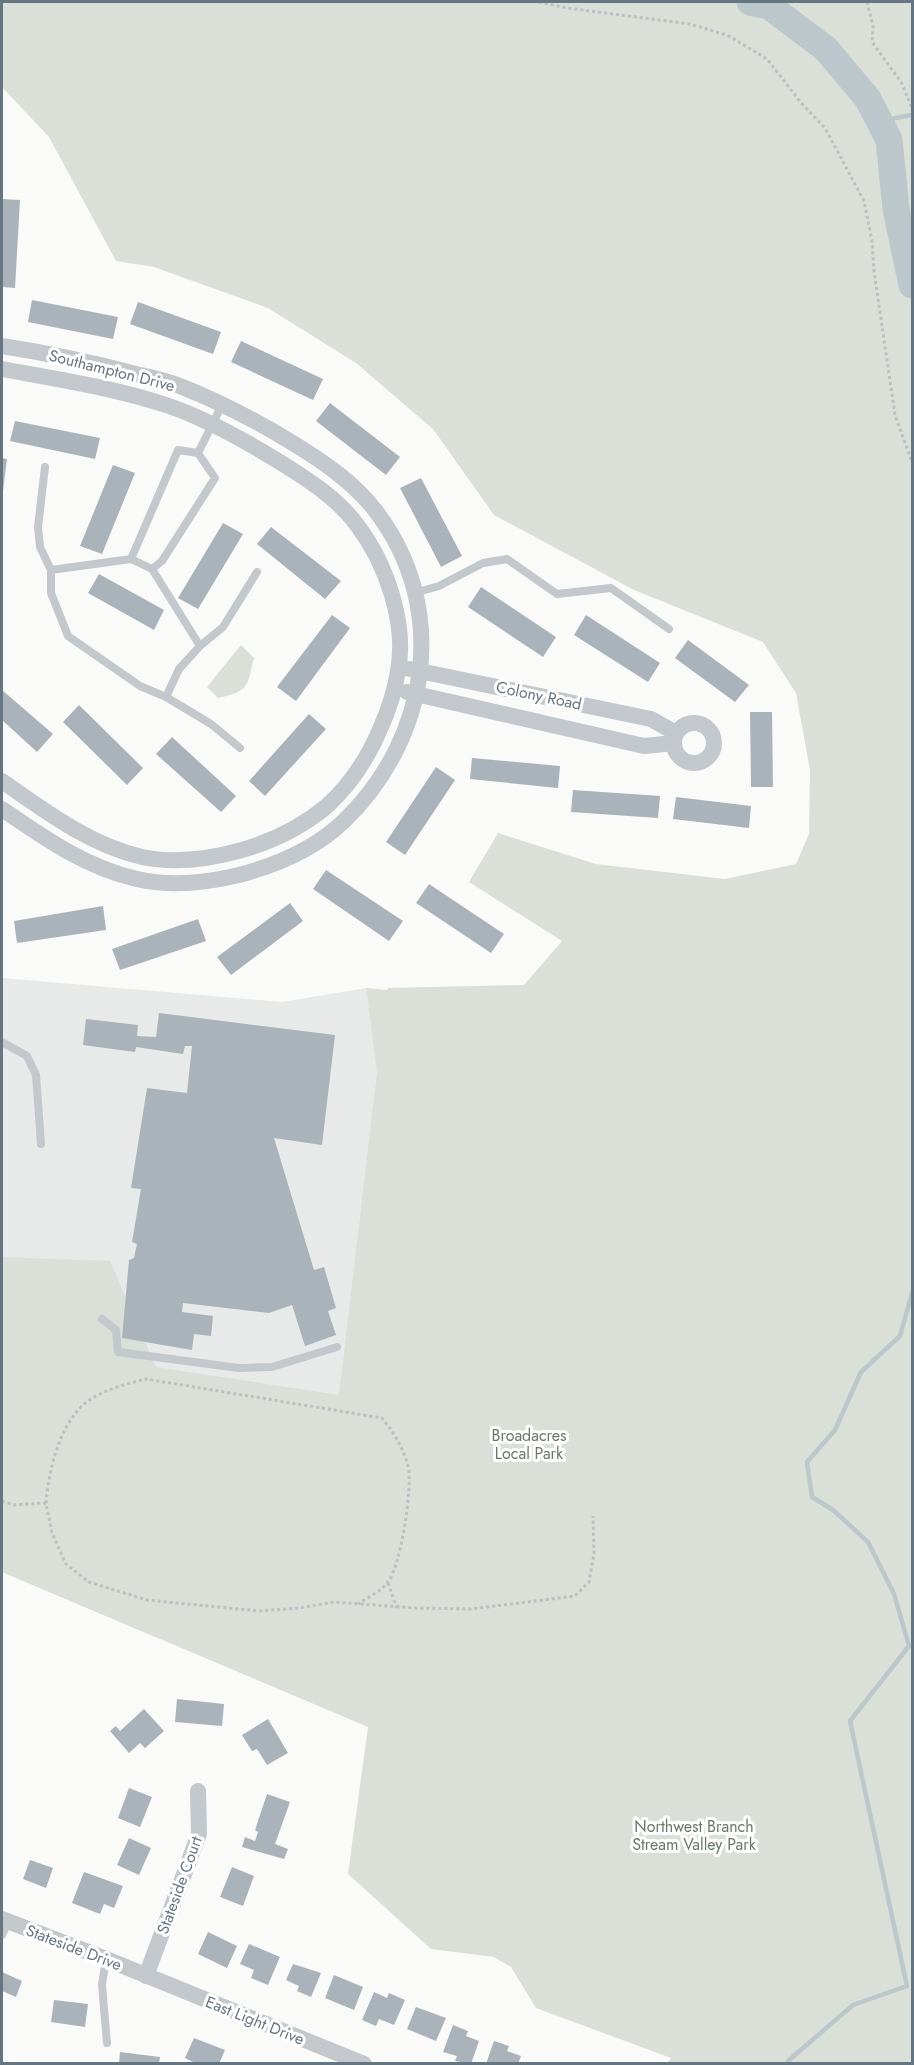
<svg xmlns="http://www.w3.org/2000/svg" width="914" height="2065" font-family="Jost,sans-serif">
<style>
.built{fill:#e8e9e9}
.green{fill:#dadfd7}
.lines{fill:none;stroke-linecap:round;stroke-linejoin:round}
.stream{stroke:#bbc7cb;stroke-width:4.5}
.river{stroke:#bbc7cb;stroke-width:27}
.building{fill:#aab3b9}
.path{stroke:#bbbfc2;stroke-width:3;stroke-dasharray:3 3;stroke-linecap:butt}
.lane{stroke:#c3c8cc;stroke-width:8}
.street{stroke:#c3c8cc;stroke-width:16}
.labels{text-anchor:middle;stroke-width:6;stroke-linejoin:round;paint-order:stroke}
.street-label{font-size:16px;fill:#657683;stroke:#fff}
.park-label{font-size:16px;fill:#687a64;stroke:#fff}
</style>
<rect width="100%" height="100%" fill="#fafaf8"/>
<path class="built" d="M2,978L282,1002L366,988L400,1230L339,1653L157,1638L2,1572Z"/>
<path class="green" d="M2,2H912V2063H668L671,2058L536,2008L511,1967L494,1957L431,1949L348,1874L368,1727L2,1572V1257L110,1261L156,1367L339,1395L377,1072L366,988L387,990L388,988L524,985L562,941L469,882L498,833L596,864L725,879L796,864L809,834L810,770L796,693L763,642L634,590L494,515L433,429L356,363L268,308L154,267L116,261L49,137L2,87Z
M241,645L254,658C247,687 249,691 218,698L207,687Z"/>
<g class="lines">
<path class="stream" d="M879,121L912,115
M788,2064V2061L853,2005L907,1986L850,1721L909,1646L894,1594L868,1542L833,1510L812,1497L807,1462L835,1430L861,1372L900,1336L912,1293"/>
<path class="river" d="M750,2L769,6L826,49L868,99L889,140L896,209L912,285"/>
</g>
<path class="building" d="M2,199L20,200L15,288L2,287Z
M32,300L118,317L113,339L28,322Z
M138,302L221,332L213,354L130,324Z
M241,341L323,379L313,400L231,362Z
M330,403L400,457L386,475L316,421Z
M15,421L100,438L95,459L10,441Z
M2,458L7,459L3,491L2,490Z
M113,465L135,473L102,554L80,546Z
M421,478L462,556L441,567L400,488Z
M223,523L243,534L198,609L178,598Z
M271,527L341,581L325,599L257,544Z
M99,574L164,610L154,630L88,593Z
M481,587L556,637L543,657L468,607Z
M332,615L350,628L296,701L277,687Z
M586,615L660,663L648,682L574,635Z
M688,640L749,685L735,702L675,658Z
M2,690L53,734L37,752L2,720Z
M79,705L143,768L127,785L63,722Z
M750,712H772L773,787H751Z
M309,714L326,729L265,796L249,781Z
M172,737L236,796L221,812L156,754Z
M472,758L560,766L558,788L470,779Z
M436,767L455,780L405,855L386,842Z
M573,790L660,796L658,818L571,812Z
M676,797L751,806L749,828L673,819Z
M326,870L403,921L389,941L313,889Z
M429,884L504,934L491,953L416,903Z
M290,903L303,921L231,975L217,957Z
M103,906L106,930L17,943L14,921Z
M198,919L206,941L120,970L112,949Z
M159,1013L335,1035L322,1145L274,1138L314,1270L324,1267L336,1308L328,1311L336,1335L305,1346L292,1305L269,1313L183,1303L182,1312L213,1316L211,1336L194,1334L192,1350L122,1338L129,1260L134,1258L137,1244L132,1242L141,1189L131,1188L147,1088L187,1093L192,1046H185L183,1054L136,1047L135,1052L83,1045L86,1019L138,1025L137,1036L156,1037Z
M177,1699L224,1704L222,1726L175,1722Z
M144,1709L164,1731L145,1748L140,1743L129,1753L110,1731L116,1726L120,1731Z
M268,1719L288,1753L267,1765L257,1749L252,1751L242,1735Z
M129,1788L152,1797L140,1827L118,1818Z
M267,1794L290,1802L275,1844L288,1849L284,1859L242,1847L245,1837L255,1841L258,1832L255,1830Z
M129,1838L151,1848L139,1875L117,1865Z
M30,1860L53,1868L46,1888L23,1879Z
M232,1867L254,1876L243,1906L220,1897Z
M84,1872L123,1886L114,1908L104,1904L100,1914L72,1903Z
M208,1932L237,1946L227,1968L198,1954Z
M249,1944L280,1957L268,1985L251,1978L254,1970L240,1964Z
M293,1964L321,1973L311,1997L297,1991L299,1986L286,1980Z
M2,1972L22,1981L16,1997L2,1991Z
M334,1975L363,1987L354,2010L325,1998Z
M374,1992L387,1998L389,1993L405,2000L394,2025L379,2019L376,2026L362,2020Z
M54,2000L88,2004L85,2027L51,2022Z
M416,2007L446,2018L436,2041L407,2029Z
M453,2025L468,2031L466,2036L479,2041L471,2064L455,2061L457,2056L443,2052Z
M194,2038L225,2050L219,2064H197L185,2058Z
M494,2041L509,2046L507,2051L521,2056L518,2064H486Z
M120,2052L160,2057L159,2064H119Z"/>
<g class="lines">
<path class="path" d="M539,2L567,8L690,24L729,36L767,59L802,104L825,128L864,201L872,241L874,271L895,415L912,462
M867,2L873,26L872,42L901,82L912,108
M2,1501L13,1505L46,1503L52,1533L66,1564L89,1582L147,1600L259,1611L299,1608L334,1602L415,1608L471,1609L575,1596L589,1582L594,1554L593,1516
M46,1503C49,1471 57,1434 79,1409C94,1392 125,1384 146,1379L382,1418C394,1433 403,1447 408,1466C413,1487 401,1565 388,1582C382,1591 367,1598 358,1604
M388,1583L397,1608"/>
<path class="lane" d="M198,453L222,405
M45,467L38,527L40,547L51,570V593L68,636L140,686L166,697L179,669L200,646L223,627L257,572
M131,559L178,450L198,453L215,478L162,561L152,569
M51,570L131,559L152,569L200,646
M414,593L439,586L483,563L507,559L557,594L611,588L669,629
M166,697L211,724L240,748
M2,1042L27,1056L36,1075L41,1144
M102,1319L116,1330L118,1352L239,1368L272,1367L337,1347
M2,1935L8,1922
M106,1959L102,1985L107,2043"/>
<path class="street" d="M2,346C48,353 90,362 136,374C150,377 166,380 180,386C220,402 259,422 296,445C325,463 354,483 375,510C450,607 430,738 344,821C316,848 277,865 239,875C206,883 171,887 137,879C87,868 44,838 2,809
M2,369C57,379 115,388 169,406C207,419 249,443 283,464C310,481 338,499 357,525C386,563 407,623 398,671C395,690 389,709 381,727C369,756 351,784 327,806C302,827 273,841 242,850C210,859 175,864 142,857C90,845 45,811 2,781
M410,669L651,719L676,733
M407,692L644,746L674,743
M674 743a20 20 0 1 1 40 0a20 20 0 1 1-40 0Z
M2,1919L106,1959L364,2064
M146,1976L199,1834L198,1791"/>
</g>
<g class="labels">
<g class="street-label">
<text transform="translate(112 370) rotate(14)" y="6">Southampton Drive</text>
<text transform="translate(539 695) rotate(12)" y="6">Colony Road</text>
<text transform="translate(179 1885) rotate(-70)" y="6">Stateside Court</text>
<text transform="translate(74 1947) rotate(21)" y="6">Stateside Drive</text>
<text transform="translate(255 2020) rotate(22)" y="6">East Light Drive</text>
</g>
<g class="park-label">
<text x="529" y="1441">Broadacres<tspan x="529" dy="18">Local Park</tspan></text>
<text x="694" y="1832">Northwest Branch<tspan x="694" dy="18">Stream Valley Park</tspan></text>
</g>
</g>
<rect width="914" height="2065" fill="none" stroke="#657683" stroke-width="6"/>
</svg>
